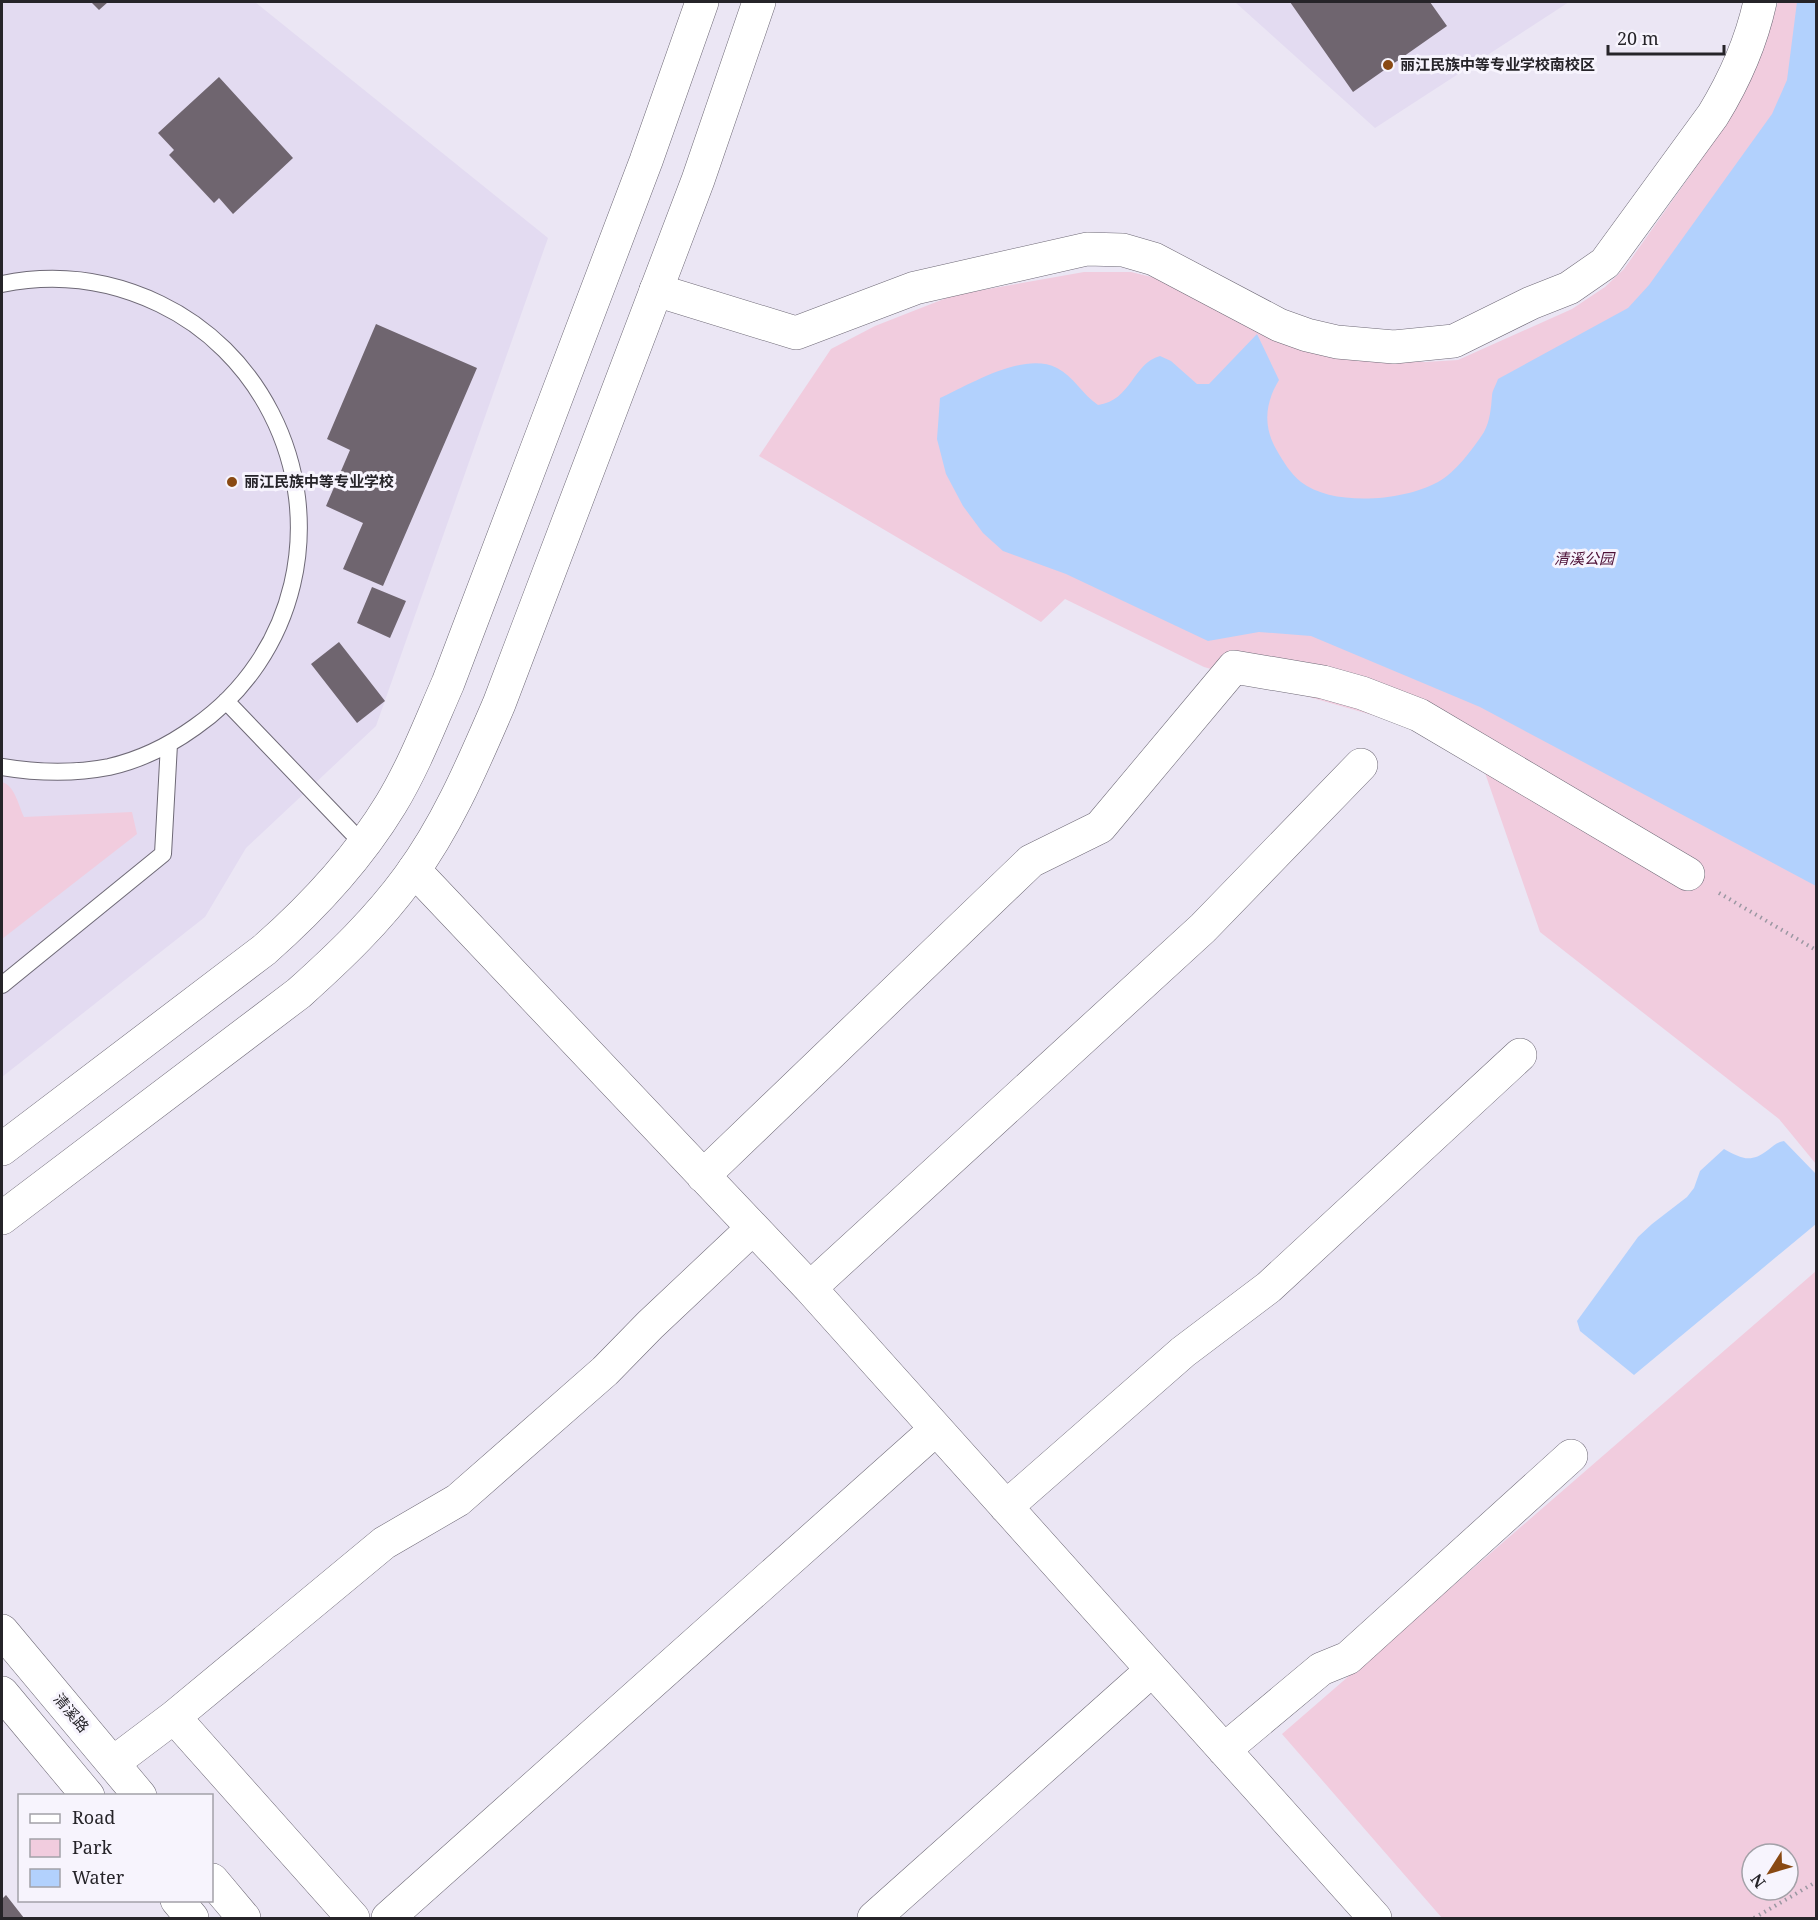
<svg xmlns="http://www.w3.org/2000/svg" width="1818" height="1920" font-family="'Noto Serif','Noto Sans SC',serif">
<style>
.built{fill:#e3dbf1}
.green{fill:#f1ccde;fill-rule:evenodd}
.water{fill:#b2d1fd}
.building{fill:#6f656f}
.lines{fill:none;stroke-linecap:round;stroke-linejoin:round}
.service-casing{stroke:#6e6976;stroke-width:18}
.minor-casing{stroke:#6e6976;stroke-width:34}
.tertiary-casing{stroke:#6e6976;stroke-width:34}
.path{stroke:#9b97a2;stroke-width:4;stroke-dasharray:1.5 4.5;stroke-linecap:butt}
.service{stroke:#fff;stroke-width:16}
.minor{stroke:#fff;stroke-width:33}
.tertiary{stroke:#fff;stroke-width:33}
.poi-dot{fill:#894913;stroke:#f7f4fd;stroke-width:2}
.labels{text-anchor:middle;stroke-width:6;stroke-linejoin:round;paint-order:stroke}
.poi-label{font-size:15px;font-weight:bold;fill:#262429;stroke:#f7f4fd;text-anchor:start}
.park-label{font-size:15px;font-style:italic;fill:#4c0f35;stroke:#f7f4fd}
.street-label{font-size:15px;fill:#262429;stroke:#f7f4fd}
</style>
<rect width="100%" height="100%" fill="#ebe6f4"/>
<path class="built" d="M2,2H255L548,238L376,726L246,848L205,917L2,1077Z
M1235,2H1569L1375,128Z"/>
<path class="green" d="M1778,2H1816V1164L1779,1119L1540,932L1484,770L1414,727L1204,667L1065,599L1041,622L759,456L831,349L875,326L954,295L1084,272H1131L1160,279L1393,361L1425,362L1458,360L1572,309L1605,287L1624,269L1730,119L1760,58Z
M2,782C15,786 18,804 24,817L132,812L137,834L2,939Z
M1816,1271V1918H1442L1282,1734ZM1752,1854H1788V1890H1752Z"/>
<path class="water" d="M1797,2H1816V886L1480,707L1311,636L1259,632L1208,641L1066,574L1003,551L983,533L963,506L946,474L937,439L940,398C971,384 1024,351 1057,368C1073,376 1083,395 1098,405C1131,401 1133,363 1160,356L1171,361L1197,384H1209L1257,334L1279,380C1265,403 1263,426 1276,449C1283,461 1290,473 1301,482C1333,507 1404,501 1438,482C1456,472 1472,450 1484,432C1490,421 1491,408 1492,396C1492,391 1496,385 1498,379L1628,308L1649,285L1772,114L1787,80Z
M1784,1141L1816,1174V1224L1634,1375L1580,1331L1577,1321L1638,1237L1652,1224L1687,1197L1694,1188L1700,1171L1724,1149C1741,1158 1750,1164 1768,1150C1773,1146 1777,1142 1784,1141Z"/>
<path class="building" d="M91,2H108L99,10Z
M1290,2H1430L1447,26L1353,92Z
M219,77L293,158L233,214L219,198L214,203L169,155L174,150L158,133Z
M376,324L477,368L383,586L343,569L363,523L326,506L350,450L327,439Z
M372,587L406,601L390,638L357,623Z
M339,642L385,701L357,723L311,664Z
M6,1895L24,1918H2V1899Z"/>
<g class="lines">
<defs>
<path id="service" d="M2,284C56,273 110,280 160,304C208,327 247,366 271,413C327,522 297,656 195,727C170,745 140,760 109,767C73,774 38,773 2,767
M226,701L364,845
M2,985L163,854L169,744"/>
<path id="minor" d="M656,290L796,333L915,288L1087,249L1123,250L1154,259L1279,325L1307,335L1337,342L1394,347L1454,341L1531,303L1569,288L1605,263L1713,115C1735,79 1751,43 1760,2
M414,870L810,1288L1375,1918
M703,1176L1031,861L1100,827L1234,667L1323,682L1362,693L1419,715L1688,874
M810,1288L1203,928L1361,765
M1006,1507L1183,1352L1269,1287L1520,1055
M174,1717L353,1918
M1224,1750L1321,1669L1348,1658L1571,1456
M113,1763L174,1717L384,1543L458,1500L605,1371L650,1325L753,1228
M388,1918L936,1429
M874,1918L1152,1670"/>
<path id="tertiary" d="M2,1149L264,950C313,907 357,860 391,804C414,766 430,724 448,683L646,161L702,2
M2,1218L299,993C339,957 377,921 409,877C448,824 473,764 499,704L698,180L759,2
M2,1631L140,1796
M2,1693L88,1796
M212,1880L244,1918
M177,1900L192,1918"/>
</defs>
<use href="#service" class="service-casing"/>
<use href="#minor" class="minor-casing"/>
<use href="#tertiary" class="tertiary-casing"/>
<path class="path" d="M1719,893L1816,950
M1754,1918L1816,1882"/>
<use href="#service" class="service"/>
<use href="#minor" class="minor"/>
<use href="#tertiary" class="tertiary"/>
</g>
<g class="poi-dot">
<circle cx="1388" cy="65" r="6"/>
<circle cx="232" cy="482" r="6"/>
</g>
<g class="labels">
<g class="poi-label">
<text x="1400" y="70">丽江民族中等专业学校南校区</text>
<text x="244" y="487">丽江民族中等专业学校</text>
</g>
<g class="park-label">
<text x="1584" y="564">清溪公园</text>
</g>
<g class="street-label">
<text transform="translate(71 1713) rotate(50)" y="5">清溪路</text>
</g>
</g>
<rect width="1818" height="1920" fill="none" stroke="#262429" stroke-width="6"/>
<rect x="18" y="1794" width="195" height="108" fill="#f7f4fd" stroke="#a3a1a8" stroke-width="1.5"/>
<rect x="30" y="1814" width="30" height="9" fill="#ffffff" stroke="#a3a1a8" stroke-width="1.5"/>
<text x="72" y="1824" font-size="18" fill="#262429">Road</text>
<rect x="30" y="1839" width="30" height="18" fill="#f1ccde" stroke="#a3a1a8" stroke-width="1.5"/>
<text x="72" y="1854" font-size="18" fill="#262429">Park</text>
<rect x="30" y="1869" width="30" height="18" fill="#b2d1fd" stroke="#a3a1a8" stroke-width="1.5"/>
<text x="72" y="1884" font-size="18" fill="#262429">Water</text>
<g transform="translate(1770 1872) rotate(233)"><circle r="28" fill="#f7f4fd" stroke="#a3a1a8" stroke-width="1.5"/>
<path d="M0-4.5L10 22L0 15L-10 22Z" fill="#894913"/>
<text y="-9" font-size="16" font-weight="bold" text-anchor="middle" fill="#262429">N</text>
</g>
<path d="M1608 45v9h116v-9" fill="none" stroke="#262429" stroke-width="3"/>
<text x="1617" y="45" font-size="18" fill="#262429" stroke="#f7f4fd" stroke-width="4.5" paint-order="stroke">20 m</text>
</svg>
